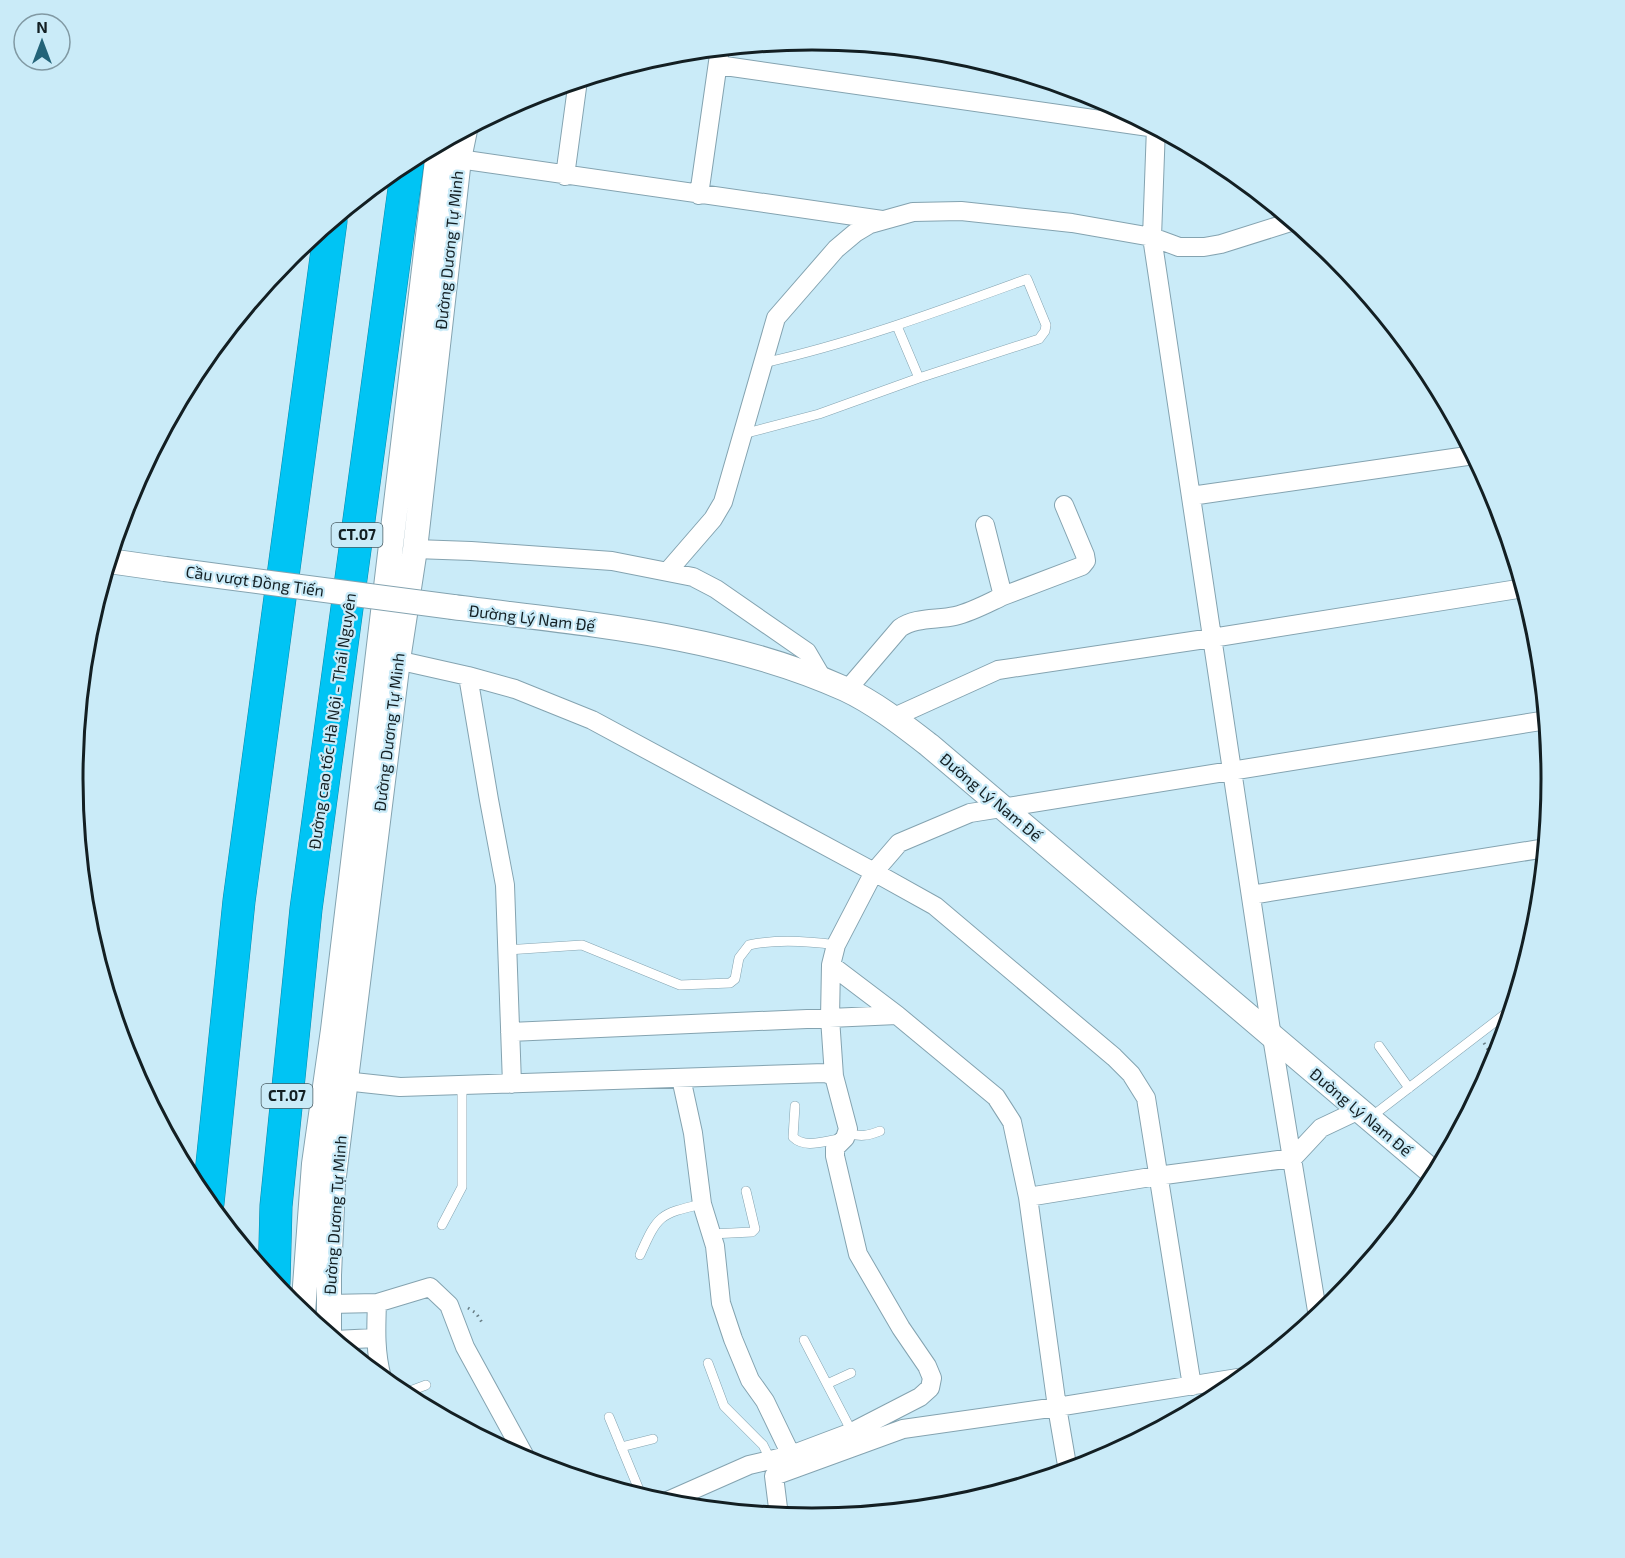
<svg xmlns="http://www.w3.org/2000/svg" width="1625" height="1558" font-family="'Exo 2',sans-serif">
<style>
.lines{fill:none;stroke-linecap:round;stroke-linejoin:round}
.lane-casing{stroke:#84a3b0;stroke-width:10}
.street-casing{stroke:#84a3b0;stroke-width:20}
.secondary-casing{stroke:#84a3b0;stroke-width:26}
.highway-casing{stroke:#078aab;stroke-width:33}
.path{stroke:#687e86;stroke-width:3;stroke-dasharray:1.5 4.5;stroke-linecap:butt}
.lane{stroke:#fff;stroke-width:9}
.street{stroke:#fff;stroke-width:18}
.secondary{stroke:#fff;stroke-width:24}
.highway{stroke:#00c4f4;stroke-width:32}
.secondary-bridge-casing{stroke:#84a3b0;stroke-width:26;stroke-linecap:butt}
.secondary-bridge{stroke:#fff;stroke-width:24}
.labels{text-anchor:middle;stroke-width:4.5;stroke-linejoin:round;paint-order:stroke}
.shield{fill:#caebf8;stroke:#4a5c63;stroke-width:1.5}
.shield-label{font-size:15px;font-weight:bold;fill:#131f23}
.street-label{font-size:16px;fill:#131f23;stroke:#caebf8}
.rim{fill:none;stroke:#131f23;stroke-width:3}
</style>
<rect width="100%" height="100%" fill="#caebf8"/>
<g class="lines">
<defs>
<path id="lane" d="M763,363C853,343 939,311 1027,279L1046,325L1045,331L1039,339L919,378
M743,434L819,414L919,378L897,326
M506,950L582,945L680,985L730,983L735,979L739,958L749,945C777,939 807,941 836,945
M1379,1046L1409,1088
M795,1106L793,1137C805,1149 824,1141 839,1139
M1371,1117L1513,1008
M847,1133C860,1137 868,1136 880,1131
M442,1225L462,1187V1085
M711,1234L752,1232L755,1229L746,1191
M640,1255C658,1215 659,1214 702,1204
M804,1340L852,1432
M708,1363L724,1406L763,1445L771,1461
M827,1384L851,1373
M402,1394L426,1385
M609,1417L642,1497
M621,1447L653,1439"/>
<path id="street" d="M718,65L1156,128
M1156,127L1152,237L1272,1037L1318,1317
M459,159L882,220
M565,176L578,80
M699,195L720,48
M1191,496L1474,455
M415,549L471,551L612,561L693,577L716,589L807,652L824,681
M668,571L713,519L723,502L776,318L836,249L855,233L870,224L913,212L961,211L1072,223L1152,237L1179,247H1204L1221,244L1294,221
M1003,596L1082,566L1086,561L1085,555L1064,505
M388,658L468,676L515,689L592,720L874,872L935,906L1114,1057L1131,1074L1146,1098L1192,1386
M468,676L489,800L505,885L512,1084
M847,690L900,628C915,617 937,620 955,616C972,612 988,603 1003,596L985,525
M892,718L998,670L1212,638L1524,588
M1251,895L1546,848
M831,965L897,1015L996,1097L1012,1122L1028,1197L1057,1407L1068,1471
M510,1032L897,1015
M834,1076L830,1018L831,965L836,945L874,872L899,843L970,813L1547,720
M681,1078L693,1133L702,1204L715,1246L721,1303L733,1339L750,1380L765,1401L791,1455
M335,1080L400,1087L825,1073L834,1076L848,1129L845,1138L835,1148V1156L858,1254L901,1328L927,1366L932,1378L930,1388L920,1397L852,1432L791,1455L749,1465L663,1503
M1028,1197L1157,1176L1293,1158L1321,1128L1359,1110
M377,1303C376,1329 375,1352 382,1378
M329,1304L377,1303L430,1287L449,1305L465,1347L528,1462
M335,1340L375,1338
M779,1516L774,1476L903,1429L1057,1407L1244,1377"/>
<path id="secondary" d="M109,561L165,569
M453,607C585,624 723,634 845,689C875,703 903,725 929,745L1436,1175
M303,1313L314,1164L333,1030L439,144
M329,1335V1275L333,1184L398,660L415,549L459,159L465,130"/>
<path id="highway" d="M208,1203L239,901L331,221
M274,1283L276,1206L306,909L408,160"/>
</defs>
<use href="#lane" class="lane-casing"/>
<use href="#street" class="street-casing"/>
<use href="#secondary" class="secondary-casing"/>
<use href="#highway" class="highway-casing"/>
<path class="path" d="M1484,1043L1492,1056
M468,1308L476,1313L483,1324"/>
<use href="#lane" class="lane"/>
<use href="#street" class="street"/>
<use href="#secondary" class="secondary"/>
<use href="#highway" class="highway"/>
<defs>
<path id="secondary-bridge" d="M165,569L453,607"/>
</defs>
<use href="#secondary-bridge" class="secondary-bridge-casing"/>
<use href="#secondary-bridge" class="secondary-bridge"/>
</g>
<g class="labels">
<g class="shield">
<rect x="331.5" y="523" width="51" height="24" rx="4.5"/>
<rect x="261.5" y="1084" width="51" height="24" rx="4.5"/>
</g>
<g class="shield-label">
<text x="357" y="540">CT.07</text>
<text x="287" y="1101">CT.07</text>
</g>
<g class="street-label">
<text transform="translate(449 250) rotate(-84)" y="6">Đường Dương Tự Minh</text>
<text transform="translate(255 581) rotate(8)" y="6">Cầu vượt Đồng Tiến</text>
<text transform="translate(532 618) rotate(7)" y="6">Đường Lý Nam Đế</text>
<text transform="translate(332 721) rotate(-82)" y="6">Đường cao tốc Hà Nội - Thái Nguyên</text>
<text transform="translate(389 732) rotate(-83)" y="6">Đường Dương Tự Minh</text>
<text transform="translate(991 797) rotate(40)" y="6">Đường Lý Nam Đế</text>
<text transform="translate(1361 1112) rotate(40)" y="6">Đường Lý Nam Đế</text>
<text transform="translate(335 1215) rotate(-86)" y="6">Đường Dương Tự Minh</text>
</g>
</g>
<path d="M0 0H1625V1558H0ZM83 779a729 729 0 1 1 1458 0a729 729 0 1 1-1458 0Z" fill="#caebf8" fill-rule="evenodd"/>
<path class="rim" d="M83 779a729 729 0 1 1 1458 0a729 729 0 1 1-1458 0Z"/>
<g transform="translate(42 42)"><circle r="28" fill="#caebf8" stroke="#8199a3" stroke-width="1.5"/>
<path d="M0-4.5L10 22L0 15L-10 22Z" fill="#236378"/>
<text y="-9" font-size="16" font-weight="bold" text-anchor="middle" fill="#131f23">N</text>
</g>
</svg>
